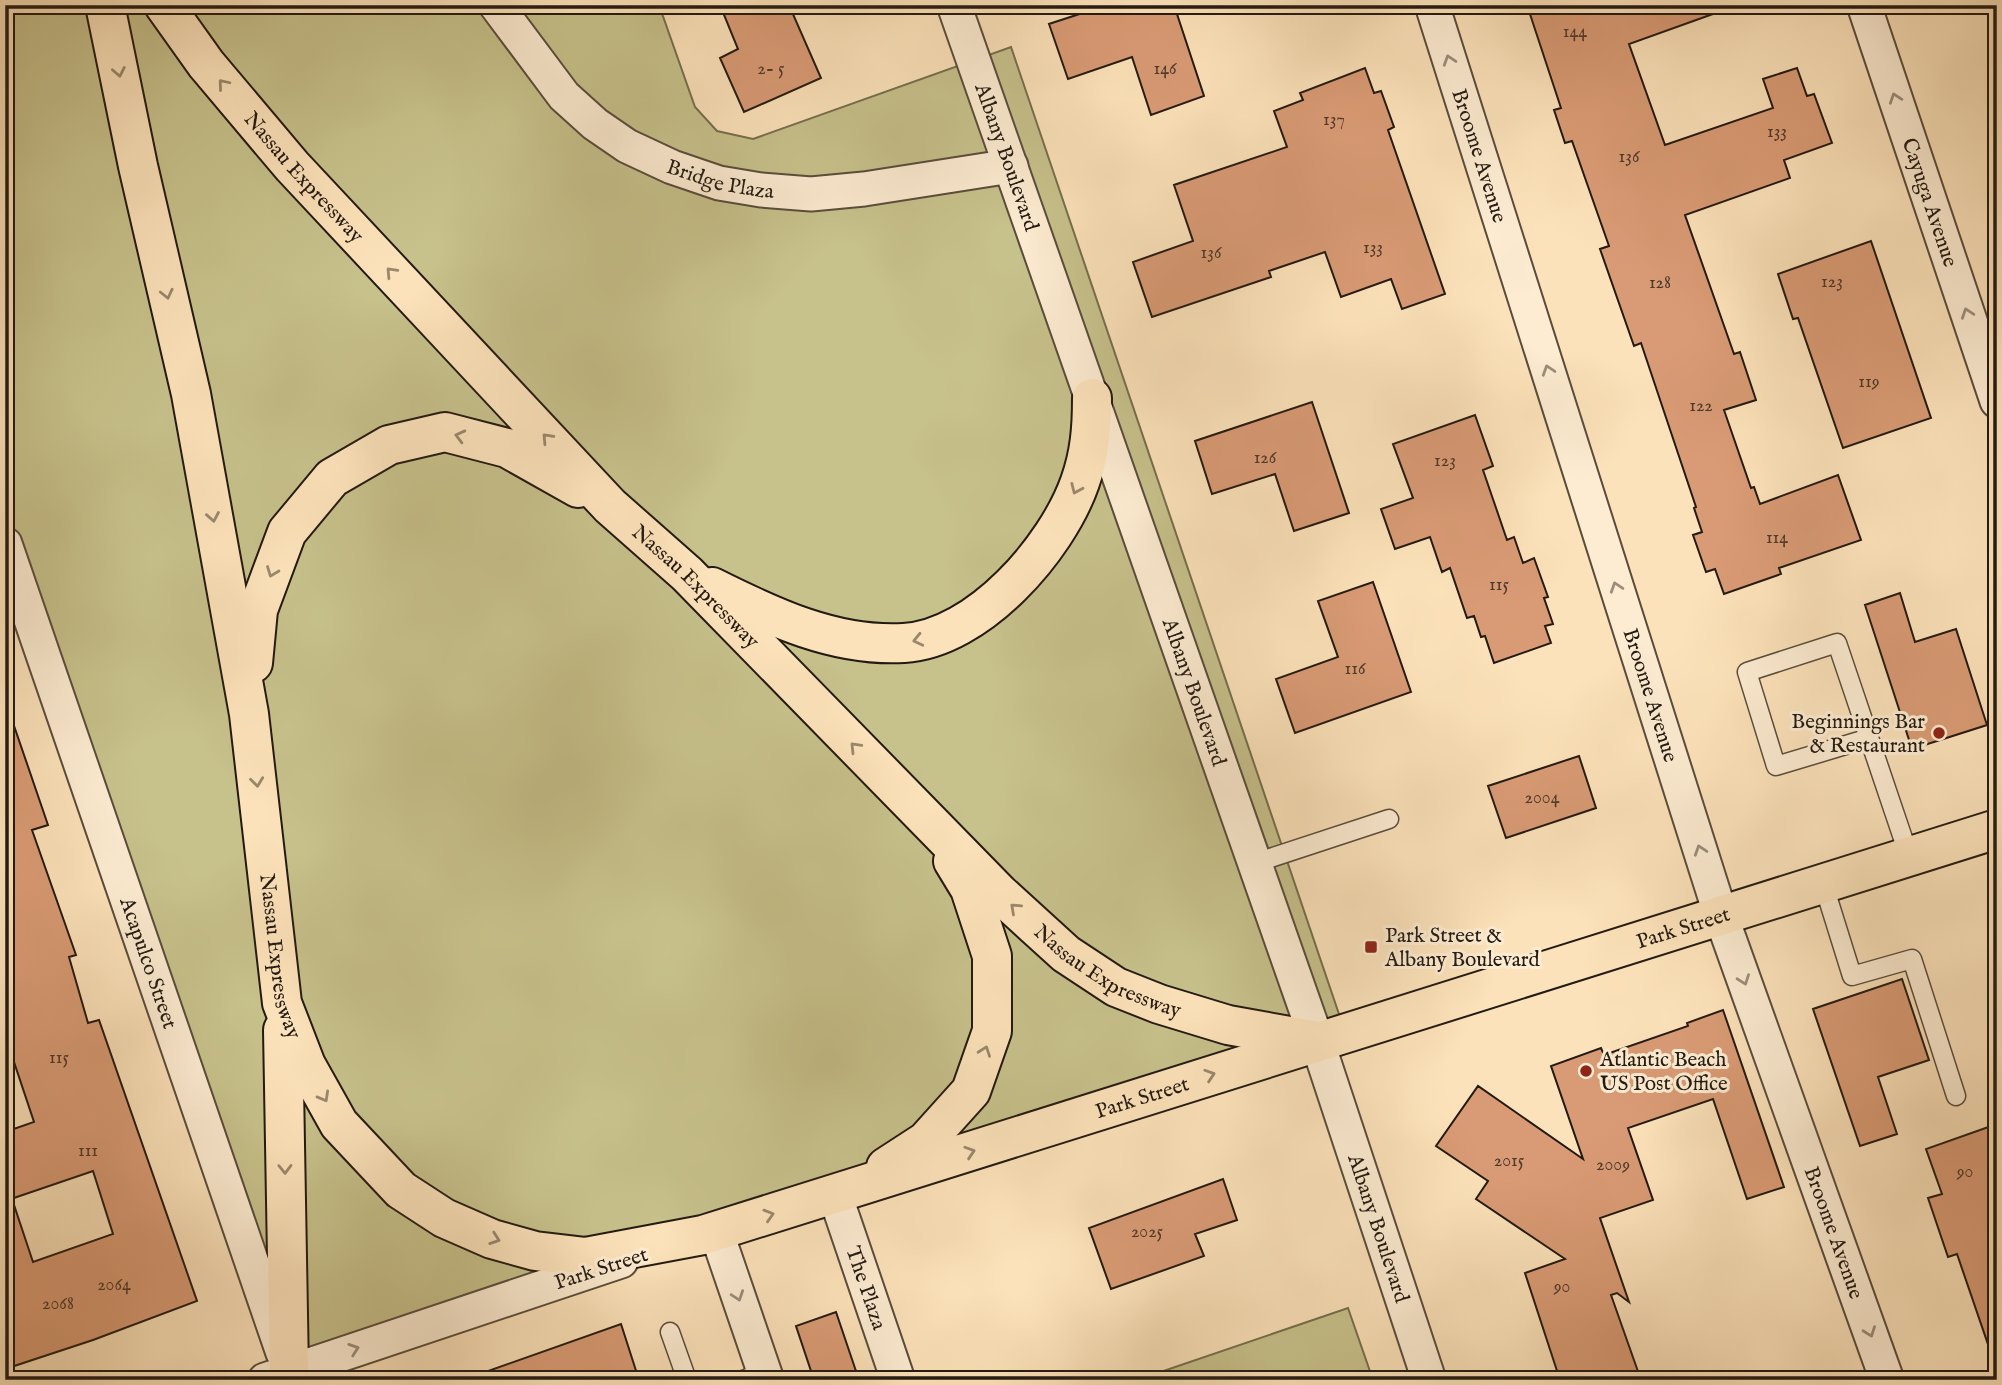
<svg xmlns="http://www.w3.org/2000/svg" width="2002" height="1385" font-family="'IM FELL English',serif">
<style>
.green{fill:#c7c18b;stroke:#756e4e;stroke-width:2}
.building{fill:#d99b75;stroke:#231a12;stroke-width:2;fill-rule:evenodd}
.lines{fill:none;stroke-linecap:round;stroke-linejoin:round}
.service-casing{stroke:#594c3c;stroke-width:21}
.minor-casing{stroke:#594c3c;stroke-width:37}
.trunk-casing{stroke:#231a12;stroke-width:42}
.service{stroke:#fdecd2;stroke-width:18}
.minor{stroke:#fdecd2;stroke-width:33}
.trunk{stroke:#fce2ba;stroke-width:38}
.oneway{stroke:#9b8e7c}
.oneway2{stroke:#9a886e}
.poi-dot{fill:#8f2418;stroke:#fdecd2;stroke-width:2.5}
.labels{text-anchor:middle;stroke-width:6;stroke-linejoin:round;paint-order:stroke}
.number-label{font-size:18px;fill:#503a2b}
.street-label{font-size:21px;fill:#231a12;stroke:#fdecd2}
.poi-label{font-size:21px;fill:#231a12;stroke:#fdecd2;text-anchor:start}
</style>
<rect width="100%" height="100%" fill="#fce2ba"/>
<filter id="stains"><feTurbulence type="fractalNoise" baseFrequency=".00286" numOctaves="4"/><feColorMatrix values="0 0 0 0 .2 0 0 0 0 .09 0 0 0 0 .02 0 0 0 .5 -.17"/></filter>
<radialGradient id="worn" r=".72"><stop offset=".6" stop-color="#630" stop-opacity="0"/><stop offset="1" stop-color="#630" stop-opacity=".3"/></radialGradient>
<path class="green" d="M5,5H659L695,107L717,131L753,139L1011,47L1342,1023L289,1371L5,544Z
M1348,1308L1373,1380H1137Z"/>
<path class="building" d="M720,5H789L821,78L744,112L720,58L738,49Z
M1107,5H1174L1204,96L1151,115L1132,57L1068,79L1049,24Z
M1527,5H1723L1724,10L1629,44L1665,145L1773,108L1763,79L1797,68L1807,96L1814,94L1832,143L1784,160L1790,178L1685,215L1734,354L1740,352L1756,400L1724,410L1751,488L1754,487L1760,504L1838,475L1861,540L1779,568L1781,574L1724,594L1715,569L1706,572L1693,535L1702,532L1694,508L1696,507L1641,343L1634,346L1600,249L1609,246L1572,141L1565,143L1554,110L1561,108Z
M1365,68L1374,93L1381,91L1394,127L1388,130L1445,294L1402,309L1391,279L1341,297L1325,252L1269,271L1271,277L1152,317L1133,262L1193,241L1174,185L1287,147L1274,111L1303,100L1300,93Z
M1871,241L1931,418L1843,448L1798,318L1793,319L1778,274Z
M1312,402L1349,513L1294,531L1275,474L1212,494L1195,441Z
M1475,415L1493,466L1483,470L1507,540L1514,537L1523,563L1534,558L1548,597L1544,598L1553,624L1545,626L1551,643L1494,663L1485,636L1481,637L1474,616L1467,618L1450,568L1442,572L1430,537L1395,549L1381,509L1413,498L1393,444Z
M1373,582L1411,692L1295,733L1276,679L1338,657L1318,601Z
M1900,593L1915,642L1956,629L1987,725L1912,749L1865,605Z
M11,717L48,825L32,830L76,955L69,957L88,1023L99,1020L197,1301L93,1340L5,1369V1132L34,1122L5,1035V718ZM93,1171L113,1234L33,1262L12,1199L8,1200Z
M1579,756L1596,808L1506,838L1488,786Z
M1902,979L1929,1060L1878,1077L1897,1134L1860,1146L1813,1009Z
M1723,1010L1784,1187L1747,1199L1713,1099L1628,1128L1653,1200L1600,1218L1629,1302L1617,1293L1611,1295L1641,1380H1560L1525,1273L1565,1259L1476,1199L1488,1181L1436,1146L1478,1086L1583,1159L1551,1066L1601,1048L1604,1055L1688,1026L1687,1023Z
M1997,1124V1352L1991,1353L1957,1254L1948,1257L1928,1198L1942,1194L1926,1149Z
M1223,1179L1237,1220L1195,1234L1204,1256L1111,1289L1089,1228Z
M836,1312L859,1380H814L796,1326Z
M621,1324L639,1380H478L477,1375Z"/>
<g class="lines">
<defs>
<path id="service" d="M1869,738L1776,766L1747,672L1837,643L1909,856
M1255,863L1389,819
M1823,883L1852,976L1912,959L1956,1096
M670,1332L687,1380
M743,1380L764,1372"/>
<g id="minor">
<path id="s1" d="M496,5L564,96L595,124L627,146L672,167L719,183L761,190L811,194L864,189L1011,166"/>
<path id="s2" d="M954,5L1317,1041L1429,1380"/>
<path id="s3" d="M1432,5L1721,916L1887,1380"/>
<path id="s4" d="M1864,5L1997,401"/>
<path id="s5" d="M5,544L283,1353"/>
<path id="s6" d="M835,1195L898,1380"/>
<path d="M716,1231L767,1380"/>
<path d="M265,1380L621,1261"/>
</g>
<g id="trunk">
<path id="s7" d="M105,5L138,166L191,394L249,714L282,1003L306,1065L339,1124L401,1190L444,1218L492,1239L535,1251L586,1257L703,1235L1997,829"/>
<path id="s8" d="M164,5L206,64L292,166L610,506L687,574L999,893L1066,954L1116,987L1159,1004L1228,1025L1312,1040"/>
<path d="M712,587C772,617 835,647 904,643C978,639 1057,548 1080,482C1090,454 1092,428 1092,398"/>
<path d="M253,663L258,610L287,532L332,478L389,445L445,432L507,448L578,488"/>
<path d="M283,1030L289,1371"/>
<path d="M886,1167L926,1141L971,1091L992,1031V956L970,889L953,861"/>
</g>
</defs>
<use href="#service" class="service-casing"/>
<use href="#minor" class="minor-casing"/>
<use href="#trunk" class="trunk-casing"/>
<use href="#service" class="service"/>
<use href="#minor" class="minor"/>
<use href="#trunk" class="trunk"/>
</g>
<defs><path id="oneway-chevron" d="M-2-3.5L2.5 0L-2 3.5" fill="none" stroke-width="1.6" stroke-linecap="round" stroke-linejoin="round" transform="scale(1.75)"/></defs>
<g class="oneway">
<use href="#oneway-chevron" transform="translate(1449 60) rotate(-108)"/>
<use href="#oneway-chevron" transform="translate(1895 98) rotate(-109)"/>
<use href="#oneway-chevron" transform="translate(1967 313) rotate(-109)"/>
<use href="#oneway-chevron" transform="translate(1548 370) rotate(-108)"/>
<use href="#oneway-chevron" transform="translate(1616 587) rotate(-108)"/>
<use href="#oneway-chevron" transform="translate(1700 850) rotate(-108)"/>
<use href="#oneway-chevron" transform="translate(1744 980) rotate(70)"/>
<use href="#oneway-chevron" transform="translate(738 1296) rotate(71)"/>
<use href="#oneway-chevron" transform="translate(1870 1332) rotate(70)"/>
<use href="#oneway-chevron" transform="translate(354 1349) rotate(-19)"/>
</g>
<g class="oneway2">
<use href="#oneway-chevron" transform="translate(119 72) rotate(79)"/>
<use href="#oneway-chevron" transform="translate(223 84) rotate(-130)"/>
<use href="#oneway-chevron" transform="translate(391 272) rotate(-133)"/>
<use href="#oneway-chevron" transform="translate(167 294) rotate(77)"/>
<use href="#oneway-chevron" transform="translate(460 436) rotate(-166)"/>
<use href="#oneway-chevron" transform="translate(547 438) rotate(-133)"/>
<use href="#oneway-chevron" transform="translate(1076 489) rotate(114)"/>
<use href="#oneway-chevron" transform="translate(213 517) rotate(80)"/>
<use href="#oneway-chevron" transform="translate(272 572) rotate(111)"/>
<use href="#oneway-chevron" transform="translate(918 640) rotate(167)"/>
<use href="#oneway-chevron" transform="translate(855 747) rotate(-134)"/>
<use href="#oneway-chevron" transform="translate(257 782) rotate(83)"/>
<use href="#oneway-chevron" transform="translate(1015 908) rotate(-138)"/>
<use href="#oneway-chevron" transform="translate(985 1051) rotate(-70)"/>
<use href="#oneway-chevron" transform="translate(1210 1075) rotate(-18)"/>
<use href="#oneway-chevron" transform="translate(324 1097) rotate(61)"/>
<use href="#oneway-chevron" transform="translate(970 1152) rotate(-18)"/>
<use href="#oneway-chevron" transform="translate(285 1169) rotate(89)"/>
<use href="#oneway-chevron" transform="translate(769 1215) rotate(-17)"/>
<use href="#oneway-chevron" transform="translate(495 1239) rotate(19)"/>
</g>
<g class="poi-dot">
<circle cx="1939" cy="733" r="7"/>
<rect x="1364" y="940" width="14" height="14" rx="3.5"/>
<circle cx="1586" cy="1071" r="7"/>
</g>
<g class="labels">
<g class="number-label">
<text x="1575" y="37">144</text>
<text x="771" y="74">2- 5</text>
<text x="1165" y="74">146</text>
<text x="1334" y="125">137</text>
<text x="1777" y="137">133</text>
<text x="1629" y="162">136</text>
<text x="1373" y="253">133</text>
<text x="1211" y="258">136</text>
<text x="1832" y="287">123</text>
<text x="1660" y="288">128</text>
<text x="1869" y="387">119</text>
<text x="1701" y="411">122</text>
<text x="1265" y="463">126</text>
<text x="1445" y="466">123</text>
<text x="1777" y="543">114</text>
<text x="1499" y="590">115</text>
<text x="1355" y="674">116</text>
<text x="1542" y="803">2004</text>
<text x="59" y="1063">115</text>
<text x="88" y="1156">111</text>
<text x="1509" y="1166">2015</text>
<text x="1613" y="1170">2009</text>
<text x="1965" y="1177">90</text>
<text x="1147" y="1237">2025</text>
<text x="114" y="1290">2064</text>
<text x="1562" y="1292">90</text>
<text x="58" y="1309">2068</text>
</g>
<g class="street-label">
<text dy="7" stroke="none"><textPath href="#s3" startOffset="158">Broome Avenue</textPath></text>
<text dy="7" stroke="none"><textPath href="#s2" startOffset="161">Albany Boulevard</textPath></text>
<text dy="7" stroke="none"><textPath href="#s1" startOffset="294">Bridge Plaza</textPath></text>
<text dy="7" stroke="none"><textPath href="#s8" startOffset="222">Nassau Expressway</textPath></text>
<text dy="7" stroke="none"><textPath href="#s4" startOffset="208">Cayuga Avenue</textPath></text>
<text dy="7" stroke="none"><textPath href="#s8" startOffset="789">Nassau Expressway</textPath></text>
<text dy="7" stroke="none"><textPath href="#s2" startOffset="728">Albany Boulevard</textPath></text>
<text dy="7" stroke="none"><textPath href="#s3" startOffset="724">Broome Avenue</textPath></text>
<text dy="7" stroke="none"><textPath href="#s7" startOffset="2585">Park Street</textPath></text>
<text dy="7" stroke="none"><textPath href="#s7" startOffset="968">Nassau Expressway</textPath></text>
<text dy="7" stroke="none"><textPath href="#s5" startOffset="443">Acapulco Street</textPath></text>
<text dy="7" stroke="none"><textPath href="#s8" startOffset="1356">Nassau Expressway</textPath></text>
<text dy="7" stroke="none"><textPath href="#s7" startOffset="2018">Park Street</textPath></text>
<text dy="7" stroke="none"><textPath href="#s2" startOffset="1295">Albany Boulevard</textPath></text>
<text dy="7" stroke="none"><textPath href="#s3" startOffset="1292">Broome Avenue</textPath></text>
<text transform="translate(601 1268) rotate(-18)" y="7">Park Street</text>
<text dy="7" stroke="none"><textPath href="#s6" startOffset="98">The Plaza</textPath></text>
</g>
<g class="poi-label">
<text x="1925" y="728" text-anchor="end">Beginnings Bar<tspan x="1925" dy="24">&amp; Restaurant</tspan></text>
<text x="1385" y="942">Park Street &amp;<tspan x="1385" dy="24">Albany Boulevard</tspan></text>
<text x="1600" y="1066">Atlantic Beach<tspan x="1600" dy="24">US Post Office</tspan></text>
</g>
</g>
<rect width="2002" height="1385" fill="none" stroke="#fce2ba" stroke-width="28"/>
<rect x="7" y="7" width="1988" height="1371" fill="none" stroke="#231a12" stroke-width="3.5"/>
<rect x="14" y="14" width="1974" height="1357" fill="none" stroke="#231a12" stroke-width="2"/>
<rect width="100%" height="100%" filter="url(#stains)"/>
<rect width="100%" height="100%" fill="url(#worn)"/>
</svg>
